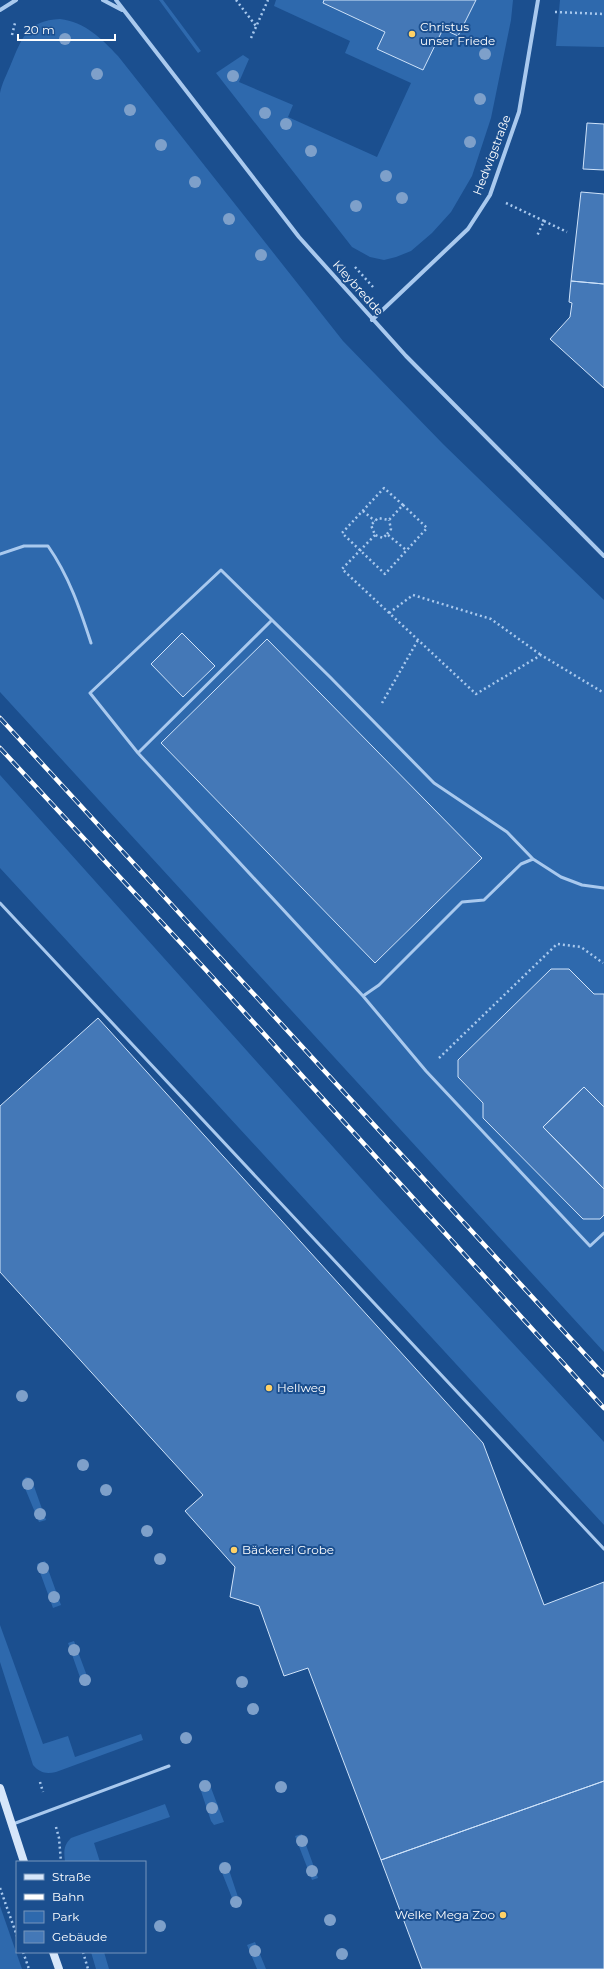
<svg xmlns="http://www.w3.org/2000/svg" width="604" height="1969" font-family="Montserrat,sans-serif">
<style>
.green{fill:#2e69ad}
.building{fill:#4478b7;stroke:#cfe3fa}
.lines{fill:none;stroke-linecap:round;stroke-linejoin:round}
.path{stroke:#a9c9ee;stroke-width:2.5;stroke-dasharray:2 3;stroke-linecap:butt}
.lane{stroke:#a9c9ee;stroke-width:3}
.street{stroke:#a9c9ee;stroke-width:4}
.secondary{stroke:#d6e6fa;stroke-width:8}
.rail-casing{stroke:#fff;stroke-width:4.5}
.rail{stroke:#1b4f8f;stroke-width:3;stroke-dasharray:9;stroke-linecap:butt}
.tree{fill:#7ea0ca}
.poi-dot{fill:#ffd166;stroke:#1b4f8f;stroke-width:1.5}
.labels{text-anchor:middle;stroke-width:4;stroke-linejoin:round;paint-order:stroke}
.poi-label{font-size:12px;fill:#fff;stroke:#1b4f8f;text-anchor:start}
.street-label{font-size:12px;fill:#fff;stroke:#1b4f8f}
</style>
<rect width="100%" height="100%" fill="#1b4f8f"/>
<path class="green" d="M159,0H163L201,51L198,53Z
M276,0H324L323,3L385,32L378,49L423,70L443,29L458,36L476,0H513L511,20L491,118L472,176L451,212L432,233L411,251L396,257L384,260L370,257L352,247L216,73L243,55L249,59L239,82L293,105L288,117L377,157L411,83L345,53L350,41L274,6Z
M560,0H604V47L556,46Z
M60,19C85,22 101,38 118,56L343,341L443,444L604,600V1352L0,692V93C2,83 7,74 11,64C23,36 27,21 60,19Z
M0,775L377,1196L604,1442V1525L0,868Z
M26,1477L31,1478L46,1520L39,1522L22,1481Z
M45,1561L61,1605L53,1608L37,1564Z
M0,1625L43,1744L68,1736L75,1757L141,1734L143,1740L56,1772C46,1774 40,1773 33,1765L0,1662Z
M74,1641L90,1684L83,1686L68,1643Z
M202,1780H208L224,1822L214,1825L211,1821L199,1785Z
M165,1804L170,1817L94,1843L100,1862H65C64,1852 63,1846 71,1838Z
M302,1834L318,1878L312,1880L295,1836Z
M222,1862L227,1864L241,1906L236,1908L219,1865Z
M0,1906L22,1969H0Z
M255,1942L266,1969H257L247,1945Z
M91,1952H104L109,1969H96Z"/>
<path class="building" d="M324,0H476L458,36L443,29L423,70L377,49L385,32L323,3Z
M587,123L604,124V170L583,169Z
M581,192L604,194V284L571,281Z
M571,281L604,284V388L550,339L570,317L572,303L569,302Z
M182,633L215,666L183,697L151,664Z
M267,639L482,858L375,963L161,743Z
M551,969H569L594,994H604V1107L584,1087L543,1127L604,1189V1215L600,1219H583L483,1118V1103L458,1077V1060Z
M98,1018L483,1443L544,1605L604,1582V1781L381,1860L308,1668L284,1676L259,1606L230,1597L235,1567L185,1511L203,1495L0,1272V1106Z
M584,1087L604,1107V1189L543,1127Z
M604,1781V1969H422L381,1860Z"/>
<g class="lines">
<path class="path" d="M236,0L256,26
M555,12L604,14
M12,35L15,23
M251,38L268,0
M506,203L544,221L537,236
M544,221L567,232
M355,267L373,287
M403,505L427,528L385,574L342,533L384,488L403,505L389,520L378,518L371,525L375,535L383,538L387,534L406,550
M363,511L375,521
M387,534L391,529L389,520
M375,535L342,569L476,694L541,655L604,693
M389,613L413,595L491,619L541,655
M382,703L418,640
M439,1058L557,944L581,947L603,963
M40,1782L43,1792
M56,1827L59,1838L61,1862
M0,1888L17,1936
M23,1952L29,1969
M83,1952L88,1969"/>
<path class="lane" d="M0,554L24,546H48C69,576 80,609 91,643
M271,621L138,753L90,693L221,570L330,677L434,783L507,832L533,859L561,877L582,885L604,888
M138,753L363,996L426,1071L590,1246L604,1233
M0,903L604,1549
M363,996L379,985L462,902L484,900L521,864L533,859
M13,1824L169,1766"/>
<path class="street" d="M103,0L122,10
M116,0L299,237L406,356L604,556
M0,10L16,0
M372,320L468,229L490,195L519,112L538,0"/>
<path class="secondary" d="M0,1788L24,1862
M53,1952L59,1969"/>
<defs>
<path id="rail" d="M0,718L604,1375
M0,748L205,969L604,1408"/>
</defs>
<use href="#rail" class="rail-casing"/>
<use href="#rail" class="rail"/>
</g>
<g class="tree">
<circle cx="65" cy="39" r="6"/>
<circle cx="485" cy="54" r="6"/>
<circle cx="97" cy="74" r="6"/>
<circle cx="233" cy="76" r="6"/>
<circle cx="480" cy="99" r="6"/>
<circle cx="130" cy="110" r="6"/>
<circle cx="265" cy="113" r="6"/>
<circle cx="286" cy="124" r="6"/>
<circle cx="470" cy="142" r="6"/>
<circle cx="161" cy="145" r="6"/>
<circle cx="311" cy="151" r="6"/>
<circle cx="386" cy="176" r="6"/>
<circle cx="195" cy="182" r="6"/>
<circle cx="402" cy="198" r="6"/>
<circle cx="356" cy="206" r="6"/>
<circle cx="229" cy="219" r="6"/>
<circle cx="261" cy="255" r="6"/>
<circle cx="22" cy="1396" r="6"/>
<circle cx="83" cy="1465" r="6"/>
<circle cx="28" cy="1484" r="6"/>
<circle cx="106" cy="1490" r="6"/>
<circle cx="40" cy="1514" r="6"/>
<circle cx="147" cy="1531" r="6"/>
<circle cx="160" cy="1559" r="6"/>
<circle cx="43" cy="1568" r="6"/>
<circle cx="54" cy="1597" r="6"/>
<circle cx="74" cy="1650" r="6"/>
<circle cx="85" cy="1680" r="6"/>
<circle cx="242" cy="1682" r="6"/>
<circle cx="253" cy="1709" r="6"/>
<circle cx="186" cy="1738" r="6"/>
<circle cx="205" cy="1786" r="6"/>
<circle cx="281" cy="1787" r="6"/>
<circle cx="212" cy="1808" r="6"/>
<circle cx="302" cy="1841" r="6"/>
<circle cx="225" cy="1868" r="6"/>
<circle cx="312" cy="1871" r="6"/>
<circle cx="236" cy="1902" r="6"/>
<circle cx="330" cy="1920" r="6"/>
<circle cx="160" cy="1926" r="6"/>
<circle cx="255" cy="1951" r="6"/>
<circle cx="342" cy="1954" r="6"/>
</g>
<g class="poi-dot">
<circle cx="412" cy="34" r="4"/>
<circle cx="269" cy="1388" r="4"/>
<circle cx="234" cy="1550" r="4"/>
<circle cx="503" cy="1915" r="4"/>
</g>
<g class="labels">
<g class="poi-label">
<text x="420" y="31">Christus<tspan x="420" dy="14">unser Friede</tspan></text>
<text x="277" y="1392">Hellweg</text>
<text x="242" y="1554">Bäckerei Grobe</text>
<text x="495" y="1919" text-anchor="end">Welke Mega Zoo</text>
</g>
<g class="street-label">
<text transform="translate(492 155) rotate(-69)" y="4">Hedwigstraße</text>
<text transform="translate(358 288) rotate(48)" y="4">Kleybredde</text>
</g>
</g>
<rect x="16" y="1861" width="130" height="92" fill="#1b4f8f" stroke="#7695bc"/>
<rect x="24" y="1874" width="20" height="6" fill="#d6e6fa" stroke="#7695bc"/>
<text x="52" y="1881" font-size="12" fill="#ffffff">Straße</text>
<rect x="24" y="1894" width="20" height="6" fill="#ffffff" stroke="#7695bc"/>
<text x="52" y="1901" font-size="12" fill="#ffffff">Bahn</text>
<rect x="24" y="1911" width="20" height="12" fill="#2e69ad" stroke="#7695bc"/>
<text x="52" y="1921" font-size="12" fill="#ffffff">Park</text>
<rect x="24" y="1931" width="20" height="12" fill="#4478b7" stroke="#7695bc"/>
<text x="52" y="1941" font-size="12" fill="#ffffff">Gebäude</text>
<path d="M18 34v6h97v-6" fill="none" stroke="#ffffff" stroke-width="2"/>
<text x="24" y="34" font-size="12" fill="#ffffff" stroke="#1b4f8f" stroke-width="3" paint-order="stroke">20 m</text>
</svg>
